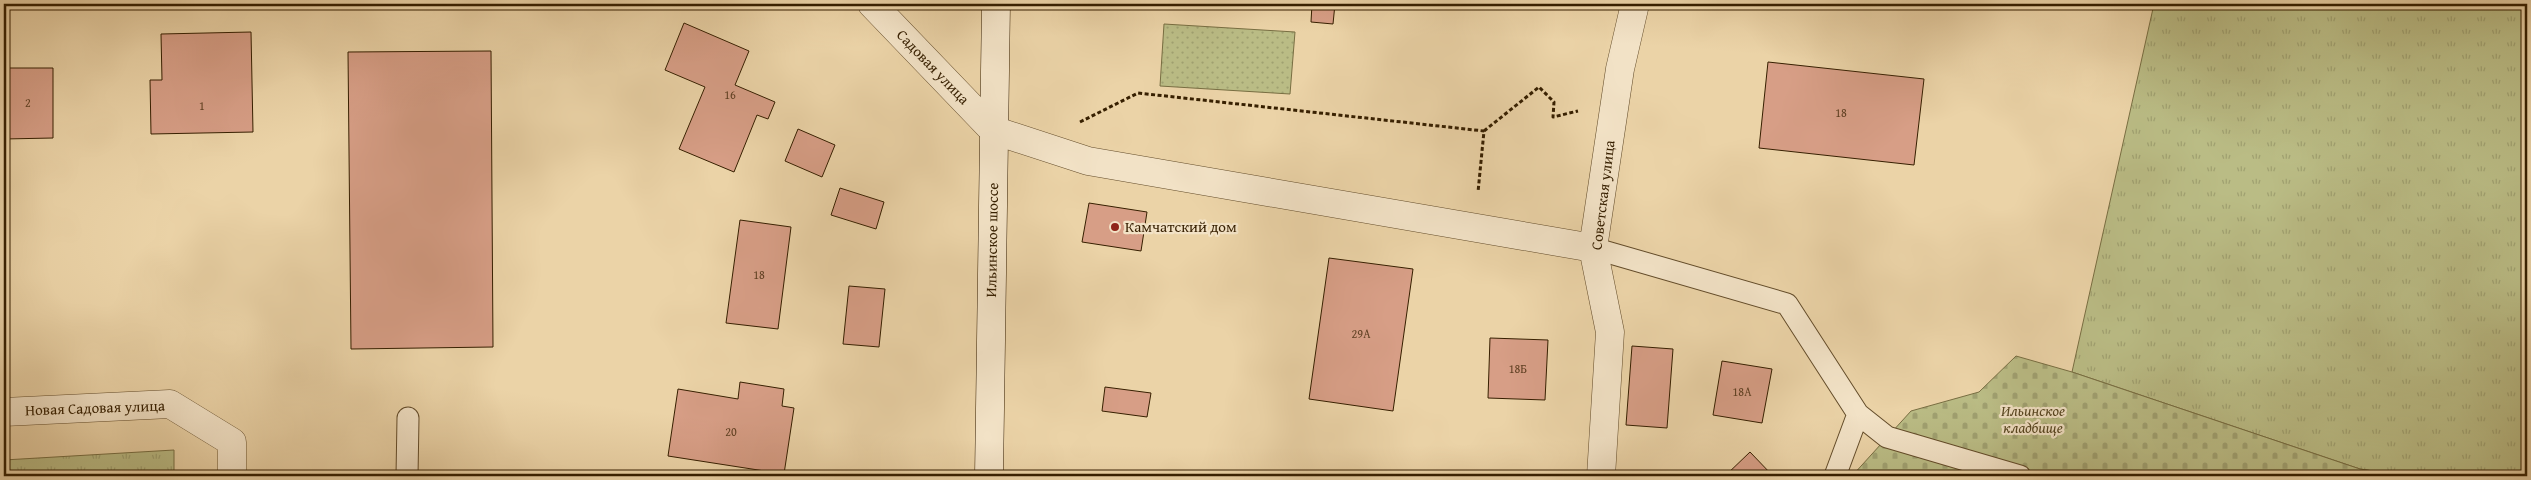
<svg xmlns="http://www.w3.org/2000/svg" width="2531" height="480" font-family="'Gentium Book Plus',serif">
<style>
.grass{fill:url(#grass-tufts);stroke:#786e42}
.cemetery{fill:url(#cemetery-stones);stroke:#786e42}
.park{fill:url(#park-dots);stroke:#786e42}
.building{fill:#d79e86;stroke:#361f00}
.lines{fill:none;stroke-linecap:round;stroke-linejoin:round}
.service-casing{stroke:#634c2a;stroke-width:23}
.minor-casing{stroke:#634c2a;stroke-width:29}
.secondary-casing{stroke:#361f00;stroke-width:29}
.path{stroke:#361f00;stroke-width:3;stroke-dasharray:4 2.5;stroke-linecap:butt}
.service{stroke:#f2e2c6;stroke-width:21}
.minor{stroke:#f2e2c6;stroke-width:28}
.secondary{stroke:#f2e2c6;stroke-width:28}
.poi-dot{fill:#8f2418;stroke:#f2e2c6;stroke-width:2}
.labels{text-anchor:middle;stroke-width:4.5;stroke-linejoin:round;paint-order:stroke}
.number-label{font-size:12px;fill:#5e3f22}
.street-label{font-size:15px;fill:#361f00;stroke:#f2e2c6}
.poi-label{font-size:15px;fill:#361f00;stroke:#f2e2c6;text-anchor:start}
.park-label{font-size:15px;font-style:italic;fill:#574621;stroke:#f2e2c6}
</style>
<defs>
<pattern id="grass-tufts" width="24" height="20" patternUnits="userSpaceOnUse" patternTransform="scale(1.25)"><rect width="24" height="20" fill="#babc85"/><path d="M3 7l-1-3M5 7V3M7 7l1-3M15 17l-1-3M17 17v-4M19 17l1-3" fill="none" stroke="#a0a171"/></pattern>
<pattern id="cemetery-stones" width="16" height="16" patternUnits="userSpaceOnUse" patternTransform="scale(1.25)"><rect width="16" height="16" fill="#babc85"/><path d="M2 7V4a2 2 0 0 1 4 0v3zM10 15v-3a2 2 0 0 1 4 0v3z" fill="#a0a171"/></pattern>
<pattern id="park-dots" width="8" height="8" patternUnits="userSpaceOnUse" patternTransform="scale(1.25)"><rect width="8" height="8" fill="#babc85"/><path d="M2 2h.1M6 6h.1" fill="none" stroke="#a0a171" stroke-width="1.8" stroke-linecap="round"/></pattern>
</defs>
<rect width="100%" height="100%" fill="#ebd3a7"/>
<filter id="stains"><feTurbulence type="fractalNoise" baseFrequency=".004" numOctaves="4"/><feColorMatrix values="0 0 0 0 .2 0 0 0 0 .09 0 0 0 0 .02 0 0 0 .5 -.17"/></filter>
<radialGradient id="worn" r=".72"><stop offset=".6" stop-color="#630" stop-opacity="0"/><stop offset="1" stop-color="#630" stop-opacity=".3"/></radialGradient>
<path class="grass" d="M2154,4H2527V476H2407L2360,469L2072,372Z
M174,450V476H4V460Z"/>
<path class="cemetery" d="M2016,356L2072,372L2360,469L2407,476H1852L1911,411L1979,392Z"/>
<path class="park" d="M1164,24L1295,32L1290,94L1160,86Z"/>
<path class="building" d="M1312,4H1335L1333,24L1311,22Z
M684,23L749,51L735,85L775,102L768,119L757,115L734,172L679,149L705,87L665,70Z
M251,32L253,132L151,134L150,80H162L161,34Z
M491,51L493,347L351,349L348,52Z
M1768,62L1924,79L1914,165L1759,148Z
M4,68H53V138L4,139Z
M798,129L835,145L822,177L785,161Z
M840,188L884,202L876,229L831,215Z
M1089,203L1147,212L1141,251L1082,242Z
M740,220L791,227L778,329L726,323Z
M1329,258L1413,269L1393,411L1309,399Z
M849,286L885,289L879,347L843,344Z
M1490,338L1548,340L1545,400L1488,398Z
M1632,346L1673,349L1667,428L1626,425Z
M1722,361L1772,369L1762,423L1713,415Z
M740,382L784,389L782,406L794,408L784,474L668,456L678,389L738,399Z
M1105,387L1151,393L1147,417L1102,411Z
M1750,452L1773,476H1725Z
M442,473L527,475V476H442Z"/>
<g class="lines">
<defs>
<path id="service" d="M1593,248L1787,304L1858,414L1835,476
M1858,414L1887,437L2020,476
M407,476L408,418"/>
<path id="minor" d="M872,4L993,130L1088,161L1593,248
M4,412L170,404L232,442V476
M1601,476L1610,332L1593,248L1620,69L1635,4"/>
<path id="secondary" d="M989,476L996,4"/>
</defs>
<use href="#service" class="service-casing"/>
<use href="#minor" class="minor-casing"/>
<use href="#secondary" class="secondary-casing"/>
<path class="path" d="M1080,122L1138,93L1484,131L1478,192
M1484,131L1539,87L1554,102L1553,117L1578,111"/>
<use href="#service" class="service"/>
<use href="#minor" class="minor"/>
<use href="#secondary" class="secondary"/>
</g>
<circle class="poi-dot" cx="1115" cy="227" r="5"/>
<g class="labels">
<g class="number-label">
<text x="730" y="99">16</text>
<text x="28" y="107">2</text>
<text x="202" y="110">1</text>
<text x="1841" y="117">18</text>
<text x="759" y="279">18</text>
<text x="1361" y="338">29А</text>
<text x="1518" y="373">18Б</text>
<text x="1742" y="396">18А</text>
<text x="731" y="436">20</text>
</g>
<g class="street-label">
<text transform="translate(933 67) rotate(46)" y="5">Садовая улица</text>
<text transform="translate(1603 195) rotate(-83)" y="5">Советская улица</text>
<text transform="translate(992 240) rotate(-89)" y="5">Ильинское шоссе</text>
<text transform="translate(95 408) rotate(-2)" y="5">Новая Садовая улица</text>
</g>
<g class="poi-label">
<text x="1125" y="232">Камчатский дом</text>
</g>
<g class="park-label">
<text x="2033" y="416">Ильинское<tspan x="2033" dy="17">кладбище</tspan></text>
</g>
</g>
<rect width="2531" height="480" fill="none" stroke="#ebd3a7" stroke-width="20"/>
<rect x="5" y="5" width="2521" height="470" fill="none" stroke="#361f00" stroke-width="2.5"/>
<rect x="10" y="10" width="2511" height="460" fill="none" stroke="#361f00"/>
<rect width="100%" height="100%" filter="url(#stains)"/>
<rect width="100%" height="100%" fill="url(#worn)"/>
</svg>
